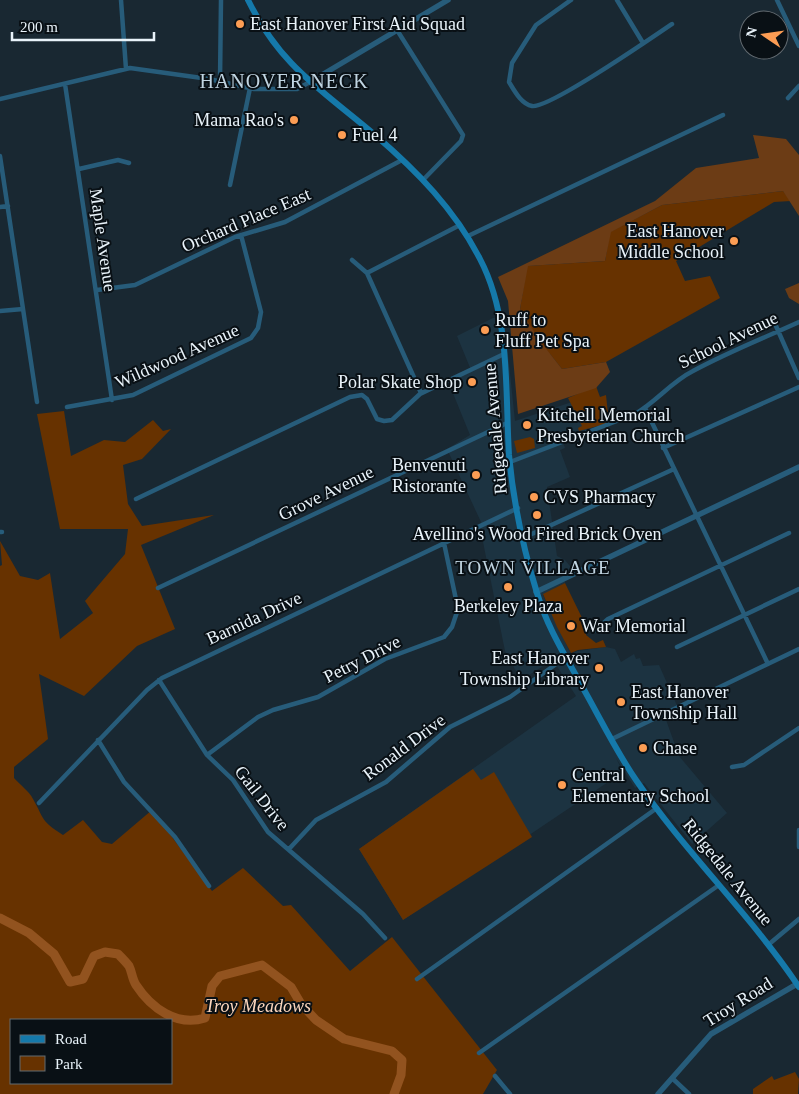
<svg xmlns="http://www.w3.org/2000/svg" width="799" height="1094" font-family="'Times New Roman',serif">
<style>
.built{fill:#1c3341}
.green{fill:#673200;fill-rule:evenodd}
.forest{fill:#6c3c15}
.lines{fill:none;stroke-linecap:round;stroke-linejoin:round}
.river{stroke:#92531f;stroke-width:9}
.minor{stroke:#275c7a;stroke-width:4.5}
.tertiary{stroke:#275c7a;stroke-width:5.5}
.secondary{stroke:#1579aa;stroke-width:6}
.poi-dot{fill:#fc9d54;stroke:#091015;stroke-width:2}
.labels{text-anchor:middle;stroke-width:4;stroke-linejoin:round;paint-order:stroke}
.poi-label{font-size:18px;fill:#e9f3fa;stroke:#091015;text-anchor:start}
.street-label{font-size:18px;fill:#e9f3fa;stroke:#091015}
.park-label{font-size:18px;font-style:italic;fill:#fdd7be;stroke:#091015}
.neighbourhood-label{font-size:19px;letter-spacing:1px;fill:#c0d4e1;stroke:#091015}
.quarter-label{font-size:20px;letter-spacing:1px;fill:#c0d4e1;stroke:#091015}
</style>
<rect width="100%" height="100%" fill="#192832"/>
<path class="built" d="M504,316L515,421L572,402L587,430L561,438L565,448L560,450L570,477L547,487L557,556L565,560L574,571L563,576L565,583L543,595L571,654L577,651L606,647L615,649L621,662L634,654L636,659L640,658L643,666L659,665L679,710L665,717L679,756L727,813L692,844L644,783L635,788L616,758L623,772L403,920L359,849L576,696L553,660L521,680L505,651L482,537L481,522L447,449L470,435L448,381L471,370L457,336L493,318Z"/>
<path class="green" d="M783,191L791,201L774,202L676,261L685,281L710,276L720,298L606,362L562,369L550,354L542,358L520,309L527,266L605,261L610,232L662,205Z
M596,386L600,397L606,395L609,423L579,431L578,428L582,426L568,398Z
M64,411L71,456L104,440L125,442L153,420L163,431L171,429L142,459L123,465L128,504L142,526L214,515L141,545L175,629L137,646L84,696L39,674L48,739L14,767V778C20,785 29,791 33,799C45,820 40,820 63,835L83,820L102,842L112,844L152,810L212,891L243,868L283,906L291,905L350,971L392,937L497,1070L483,1094H0V566L2,565L0,541L20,576L38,580L50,573L60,639L93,613L85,601L125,554L128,529H60L37,414ZM11,1020H171V1083H11Z
M530,437L534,439L535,448L517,453L514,441Z
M565,583L586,626V635L596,643L603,640L606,647L578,650L571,653L557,627L543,594Z
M473,769L481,780L494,772L532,837L403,920L359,849Z
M795,1072L799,1079L798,1094H753V1089L772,1076L774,1080Z"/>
<path class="forest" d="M753,135L786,139L799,155V216L783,191L662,205L611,232L605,261L528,266L520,309L540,341L562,369L606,362L610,372L596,388L518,414L508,301L498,277L655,201L696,168L759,158Z
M799,283V304L789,298L785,289Z"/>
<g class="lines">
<path class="river" d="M0,918L29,933L54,954L70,982L83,979L94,956L105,952L118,954C122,958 126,962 129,966C132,972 132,979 136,985C151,1008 177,1027 205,1018L212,986L220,976L262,965L291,987L301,1004L316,1020L344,1039L392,1051L402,1060L401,1075L394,1094"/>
<path class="minor" d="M121,0L126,69
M571,0L536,25L512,63L509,82C514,90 521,104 532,106C548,109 653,37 672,24
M617,0L643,43
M777,0L799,46
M397,30L463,135L461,141L423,180
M220,81L221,0
M65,84L112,400
M788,98L799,86
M0,99L130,68L209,79L254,89H297L310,82
M0,156L37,402
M79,169L118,160L129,163
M230,185L250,88
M0,207L8,206
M468,236L723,115
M352,260L367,273L421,393
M367,273L460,225
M97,290L135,285L235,237L285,222L402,160
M0,311L23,309
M772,317L799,378
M67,407L133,395L251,338L258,328L261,312L241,235
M645,408L768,664
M663,448L799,387
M510,462L635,414C656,402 671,382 693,371C728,352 764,338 799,322
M136,499L350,397L362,395L367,399L377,419L384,421L392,420L420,394L504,354
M0,532H2
M523,538L674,469
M158,588L507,423
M596,630L608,619L789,533
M677,647L799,589
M159,680L207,755L233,780L268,832L363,914L385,938
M612,739L799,649
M98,740L124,782L175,837L209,886
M207,755L258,717L273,710L318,697L385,659L444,637L452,627L458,609L444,543
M732,767L744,765L799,728
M39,803L147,690L162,678L518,508
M799,830V847
M289,849L316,820L386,782L450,727L510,697L566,657
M768,945L799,919
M417,979L657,808
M479,1053L719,885
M495,1076L510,1094
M672,1078L689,1094"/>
<path class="tertiary" d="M310,82L448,0
M536,592L799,467
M658,1094L711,1034L797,984"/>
<path class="secondary" d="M248,0C281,67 321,89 375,135C417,171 455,210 480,259C511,318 505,391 509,455C513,499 524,551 537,593C547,627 566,657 583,688C600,718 616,751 636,780C685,852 750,914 799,987"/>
</g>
<g class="poi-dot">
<circle cx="240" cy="24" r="5"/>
<circle cx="294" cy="120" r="5"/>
<circle cx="342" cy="135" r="5"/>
<circle cx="734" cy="241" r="5"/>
<circle cx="485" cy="330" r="5"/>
<circle cx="472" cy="382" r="5"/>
<circle cx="527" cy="425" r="5"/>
<circle cx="476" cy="475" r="5"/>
<circle cx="534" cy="497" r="5"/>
<circle cx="537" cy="515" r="5"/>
<circle cx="508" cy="587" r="5"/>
<circle cx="571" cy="626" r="5"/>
<circle cx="599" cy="668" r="5"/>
<circle cx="621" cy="702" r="5"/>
<circle cx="643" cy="748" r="5"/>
<circle cx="562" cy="785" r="5"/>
</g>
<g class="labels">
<g class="poi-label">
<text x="250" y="30">East Hanover First Aid Squad</text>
<text x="284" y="126" text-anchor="end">Mama Rao's</text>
<text x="352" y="141">Fuel 4</text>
<text x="724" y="237" text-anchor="end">East Hanover<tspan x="724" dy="21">Middle School</tspan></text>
<text x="495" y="326">Ruff to<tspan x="495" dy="21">Fluff Pet Spa</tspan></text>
<text x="462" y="388" text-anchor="end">Polar Skate Shop</text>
<text x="537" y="421">Kitchell Memorial<tspan x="537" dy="21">Presbyterian Church</tspan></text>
<text x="466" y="471" text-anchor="end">Benvenuti<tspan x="466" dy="21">Ristorante</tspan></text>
<text x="544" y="503">CVS Pharmacy</text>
<text x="537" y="540" text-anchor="middle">Avellino's Wood Fired Brick Oven</text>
<text x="508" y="612" text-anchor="middle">Berkeley Plaza</text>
<text x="581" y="632">War Memorial</text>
<text x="589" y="664" text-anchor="end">East Hanover<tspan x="589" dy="21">Township Library</tspan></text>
<text x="631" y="698">East Hanover<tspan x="631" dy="21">Township Hall</tspan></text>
<text x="653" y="754">Chase</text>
<text x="572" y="781">Central<tspan x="572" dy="21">Elementary School</tspan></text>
</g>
<g class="street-label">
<text transform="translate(246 220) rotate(-23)" y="6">Orchard Place East</text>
<text transform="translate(103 240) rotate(82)" y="6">Maple Avenue</text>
<text transform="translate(728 340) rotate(-26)" y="6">School Avenue</text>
<text transform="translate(177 356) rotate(-24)" y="6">Wildwood Avenue</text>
<text transform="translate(495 429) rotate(-95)" y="6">Ridgedale Avenue</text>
<text transform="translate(326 493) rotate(-26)" y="6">Grove Avenue</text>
<text transform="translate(254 618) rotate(-25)" y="6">Barnida Drive</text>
<text transform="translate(362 659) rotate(-27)" y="6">Petry Drive</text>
<text transform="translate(404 747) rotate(-37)" y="6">Ronald Drive</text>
<text transform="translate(262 798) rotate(52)" y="6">Gail Drive</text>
<text transform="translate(728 872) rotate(51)" y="6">Ridgedale Avenue</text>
<text transform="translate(738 1002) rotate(-32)" y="6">Troy Road</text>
</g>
<g class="park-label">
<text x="258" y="1012">Troy Meadows</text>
</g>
<g class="neighbourhood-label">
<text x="533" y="574">TOWN VILLAGE</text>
</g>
<g class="quarter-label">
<text x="284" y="88">HANOVER NECK</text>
</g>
</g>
<rect x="10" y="1019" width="162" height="65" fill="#091015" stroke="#636b71"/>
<rect x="20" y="1035" width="25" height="8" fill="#1579aa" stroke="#636b71"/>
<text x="55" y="1044" font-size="15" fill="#e9f3fa">Road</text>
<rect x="20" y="1056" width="25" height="15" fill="#673200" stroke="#636b71"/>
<text x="55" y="1069" font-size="15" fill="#e9f3fa">Park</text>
<g transform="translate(764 35) rotate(283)"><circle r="24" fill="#091015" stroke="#636b71"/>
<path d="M0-4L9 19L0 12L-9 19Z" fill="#fc9d54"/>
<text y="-8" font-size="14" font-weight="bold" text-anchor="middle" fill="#e9f3fa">N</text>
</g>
<path d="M12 32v8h142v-8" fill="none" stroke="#e9f3fa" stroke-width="2.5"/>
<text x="20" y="32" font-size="15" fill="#e9f3fa" stroke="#091015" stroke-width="4" paint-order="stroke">200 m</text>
</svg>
